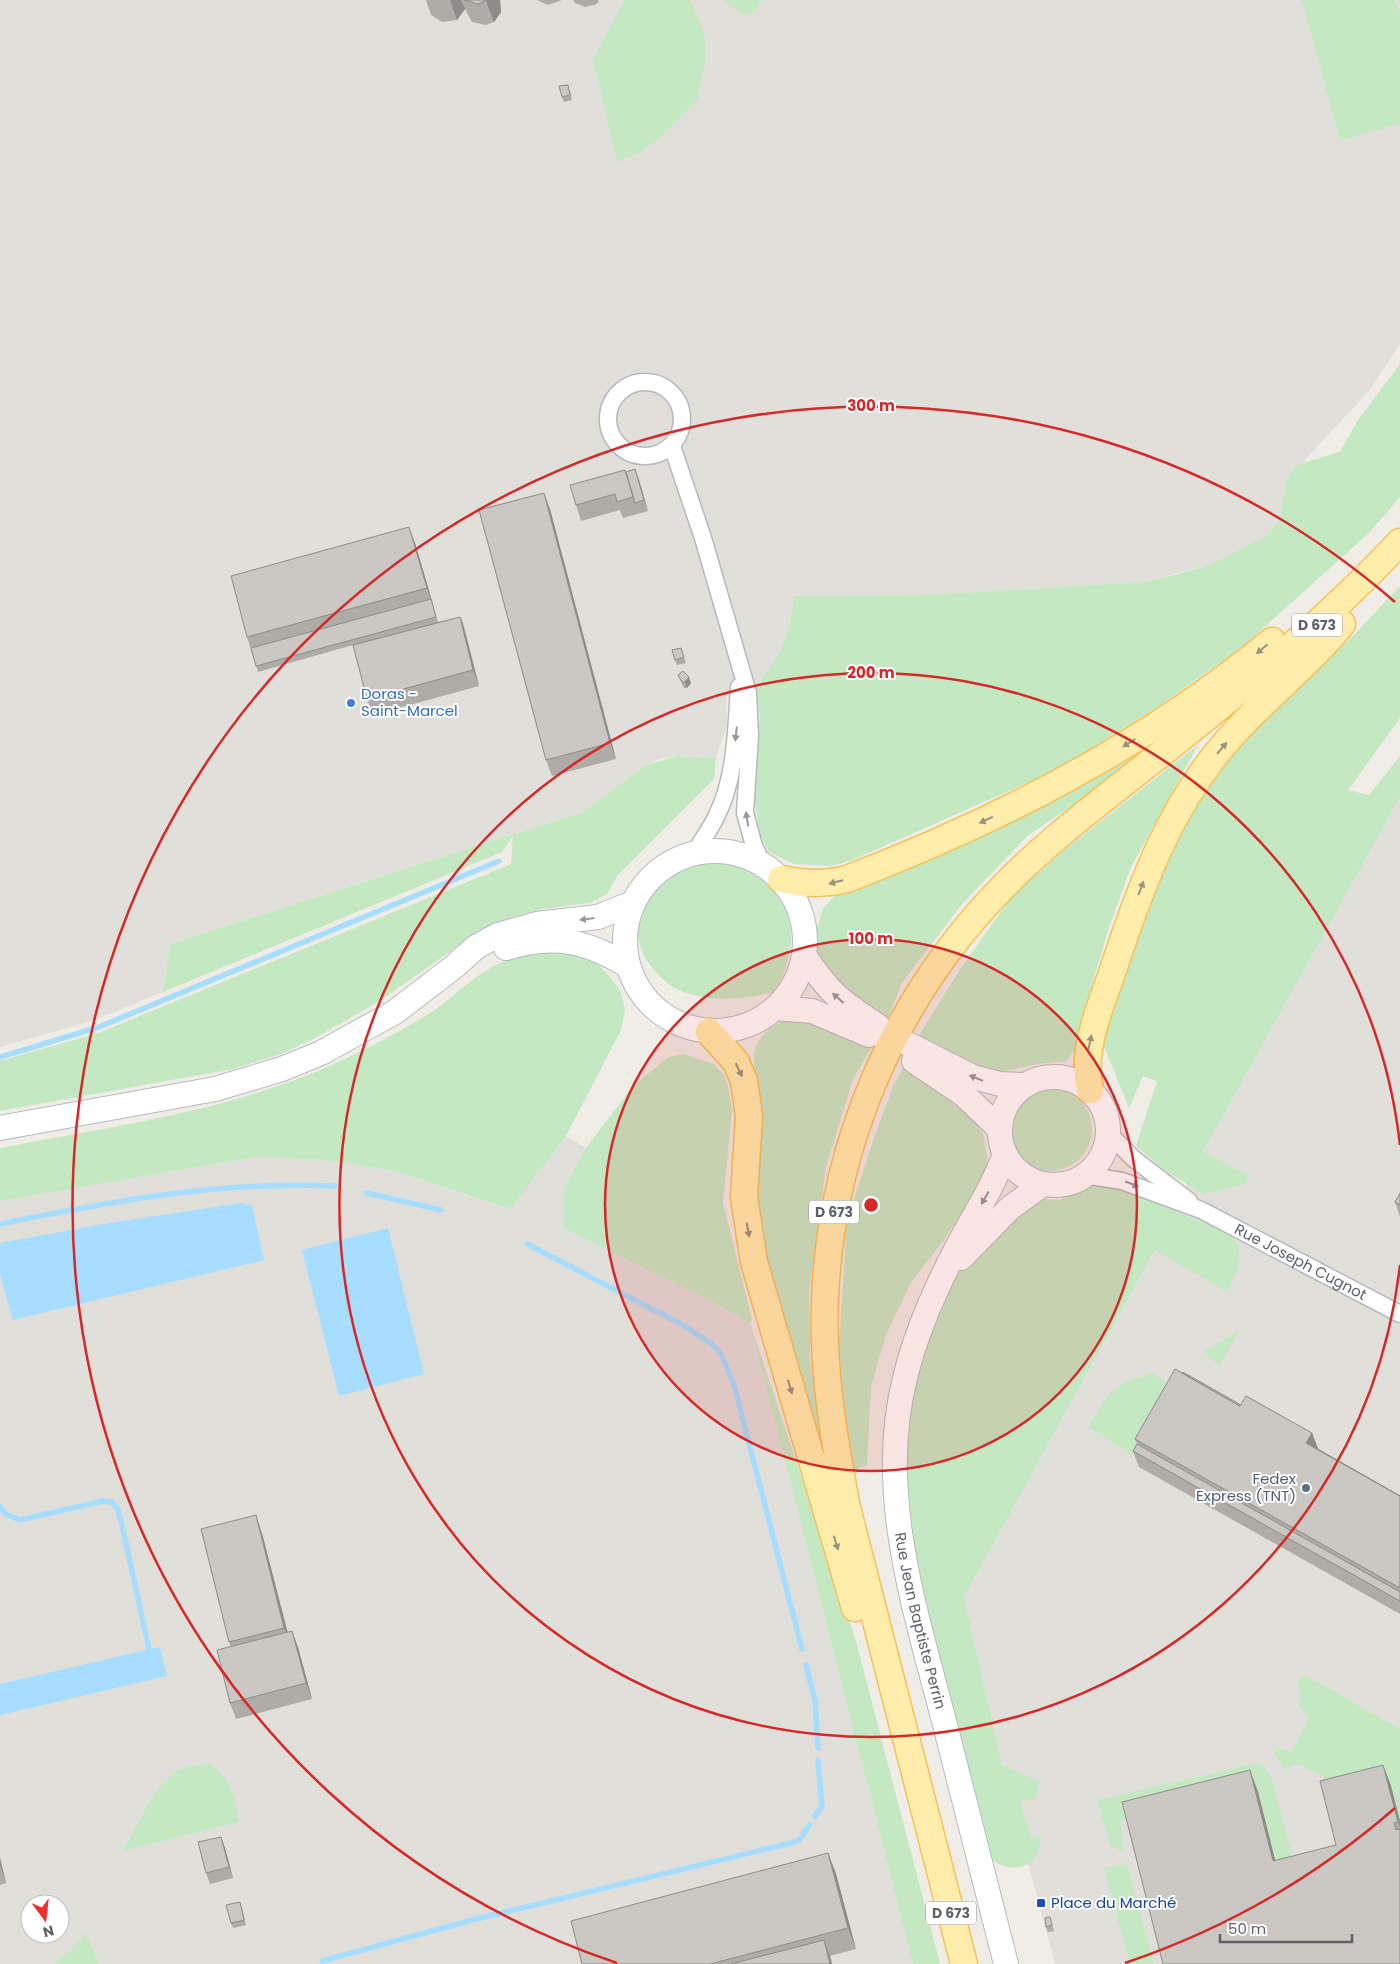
<svg xmlns="http://www.w3.org/2000/svg" width="1400" height="1964" font-family="Poppins,sans-serif">
<style>
.industrial{fill:#e1dfda;fill-rule:evenodd}
.green{fill:#c4e9c2}
.water{fill:#a7deff}
.lines{fill:none;stroke-linecap:round;stroke-linejoin:round}
.stream{stroke:#a7deff;stroke-width:5.5}
.street-casing{stroke:#b6b9bd;stroke-width:19}
.secondary-casing{stroke:#b7bbc0;stroke-width:26}
.primary-casing{stroke:#f7c158;stroke-width:29}
.street{stroke:#fff;stroke-width:16}
.secondary{stroke:#fff;stroke-width:24}
.primary{stroke:#ffedac;stroke-width:26}
.wall{fill:#afaca8}
.shaded-wall{fill:#8e8c88}
.building{fill:#cbc8c3;stroke:#8e8c88}
.oneway{fill:#96937f}
.oneway2{fill:#96999c}
.ring{fill:none;stroke:#d62828;stroke-width:2.5}
.shop-dot{fill:#3f7fe0;stroke:#fff;stroke-width:2}
.service-dot{fill:#5c6f8a;stroke:#fff;stroke-width:2}
.transit-dot{fill:#1a4fb4;stroke:#fff;stroke-width:2}
.labels{text-anchor:middle;stroke-width:4;stroke-linejoin:round;paint-order:stroke}
.shield{fill:#fff;stroke:#8e9195;stroke-width:1}
.shield-label{font-size:14px;font-weight:bold;fill:#5d6267}
.shop-label{font-size:15px;fill:#366cbe;stroke:#fff;text-anchor:start}
.street-label{font-size:15px;fill:#5d6267;stroke:#fff}
.service-label{font-size:15px;fill:#4e5e75;stroke:#fff;text-anchor:end}
.transit-label{font-size:15px;fill:#164399;stroke:#fff;text-anchor:start}
.centre{fill:#d62828;stroke:#fff;stroke-width:2.5}
.ring-label{font-size:15px;text-anchor:middle;font-weight:bold;fill:#d62828;stroke:#fff;stroke-width:4;stroke-linejoin:round;paint-order:stroke}
</style>
<rect width="100%" height="100%" fill="#f0ede6"/>
<path class="industrial" d="M0,0H1400V344L1369,391L1286,480L1280,520L1265,537L1243,550L1210,565L1143,582L927,595L794,596L787,638L777,661L755,688L726,696L727,724L716,758L677,756L660,759L646,765L583,812L170,944L163,992L92,1021L0,1047Z
M1400,797V1964H1055L1002,1765L964,1597L1155,1250L1203,1152Z
M566,1136L586,1148L564,1187L563,1228L713,1302L750,1322L913,1964H0V1201L257,1157L324,1160L394,1171L509,1209ZM30,1904H60V1934H30Z"/>
<path class="green" d="M625,0H690L704,31L706,58L697,100L663,135L640,152L617,162L593,59Z
M724,0H761L755,12L746,16Z
M1302,0H1395L1400,12V124L1340,140Z
M1400,364V497L1369,533L1240,649L1153,710L1054,771L850,861L832,866L794,864L769,852L759,833L754,795L760,717L755,688C783,653 788,640 794,596L927,595L1143,582L1174,575L1210,565L1265,537L1280,520L1286,480L1299,464L1340,452L1358,420Z
M1400,586V718L1348,790L1369,795L1400,756V797L1203,1152L1250,1176L1245,1184L1203,1194L1163,1169L1136,1146L1157,1081L1143,1076L1129,1108L1103,1044L1105,1021L1167,846L1253,721L1352,637Z
M1197,708L1079,801L1027,836L962,904L902,983L886,1022L819,970L815,936L823,908L840,891Z
M1198,745L1131,867L1109,927L1083,1016L1076,1049L1066,1061L1037,1064L989,1075L916,1040L959,971L1012,896L1063,851Z
M677,756L716,758L714,779L618,875L607,894L589,903L543,909L506,919L474,935L378,1002L315,1038L279,1055L233,1069L0,1111V1061L98,1033L511,864L513,836L502,852L163,992L170,944L583,812L646,765Z
M709,861C716,862 725,862 732,863C794,878 807,946 772,993C741,999 709,1003 679,990C667,985 658,975 650,965C622,928 644,880 686,866C693,863 702,863 709,861Z
M563,950L593,959L611,978L621,992L625,1010L621,1030L566,1136L510,1209L394,1171L324,1160L257,1157L0,1201V1148C113,1126 231,1111 336,1063C369,1048 403,1030 433,1011C452,998 468,981 487,970C511,955 536,952 563,950Z
M791,1017L812,1018L873,1045L853,1079L826,1167L809,1291L810,1358L826,1472L755,1225L754,1052C762,1030 771,1028 791,1017Z
M683,1054L714,1064L724,1075L728,1087L732,1110L723,1203L752,1319L750,1323L856,1641L940,1964H913L750,1323L713,1302L563,1228L564,1187L586,1148L633,1086L667,1058Z
M905,1064L976,1122L983,1133L987,1158L986,1174L944,1240L911,1282L886,1335L871,1387L867,1465L851,1471L839,1345L847,1221L872,1144L893,1086Z
M1008 1129a42 42 0 1 1 84 0a42 42 0 1 1-84 0Z
M1092,1186H1107L1125,1190L1232,1235C1246,1259 1238,1270 1227,1292L1155,1250L964,1597L1002,1765L1039,1781L1036,1799L1020,1801L1031,1838L1041,1835C1041,1868 1012,1877 988,1857L912,1559L904,1437L916,1356L939,1305L967,1261L994,1233L1040,1199L1060,1200Z
M1239,1331L1220,1365L1207,1357L1203,1352Z
M1152,1373L1173,1387L1135,1457L1089,1427C1109,1391 1112,1385 1152,1373Z
M1305,1675L1400,1729V1821L1329,1795L1323,1776L1297,1764L1284,1769L1275,1755L1276,1747L1292,1752L1309,1718L1299,1706L1300,1695L1298,1681Z
M1257,1763L1265,1768L1272,1779L1295,1868L1278,1873L1255,1786L1121,1821L1123,1851L1111,1847L1097,1800Z
M210,1764C231,1779 235,1798 239,1822L123,1851C136,1829 155,1784 177,1771C187,1765 199,1765 210,1764Z
M1127,1864L1154,1964H1130L1104,1868Z
M86,1933L99,1964H54L70,1952Z"/>
<path class="water" d="M242,1203L252,1205L264,1260L13,1320L0,1275V1243L103,1224Z
M388,1228L424,1374L339,1396L302,1250Z
M160,1647L167,1676L0,1715V1684Z"/>
<g class="lines">
<path class="stream" d="M0,1057L99,1027L499,861
M367,1193L441,1210
M0,1224C114,1201 218,1181 335,1186
M527,1244L681,1324L712,1344L721,1354L734,1385L802,1649
M0,1507L6,1514L20,1520L103,1501L112,1502L118,1510L122,1525L149,1649
M806,1665L815,1700L818,1748
M815,1816L822,1806L818,1760
M322,1961L472,1920L795,1842L800,1839L810,1825"/>
<defs>
<g id="street">
<circle cx="645" cy="419" r="37"/>
<path d="M672,446L703,538L748,693L750,736L745,813L754,846L763,865"/>
<path d="M694,854C701,841 710,830 716,817C736,778 736,730 739,687"/>
<path d="M1108,1133L1134,1159L1189,1201"/>
<path id="s1" d="M1085,1175L1122,1181L1201,1210L1400,1314"/>
</g>
<g id="secondary">
<circle cx="715" cy="941" r="90"/>
<path d="M506,948C554,933 587,941 628,966"/>
<path d="M804,955C829,993 841,1002 878,1026"/>
<path d="M775,1008L812,1011L869,1035"/>
<path d="M910,1045L973,1077L1000,1084L1024,1085"/>
<path d="M914,1061L963,1094L999,1128"/>
<circle cx="1054" cy="1131" r="54"/>
<path d="M0,1128L215,1089L282,1069L321,1053L395,1012L455,966L476,947L498,935L537,924L598,917L633,903"/>
<path id="s2" d="M1005,1154C996,1179 984,1199 971,1222C944,1270 919,1321 906,1374C875,1490 915,1609 944,1721C964,1802 985,1883 1006,1964"/>
<path d="M961,1258L1010,1208L1043,1184"/>
</g>
<path id="primary" d="M781,879C804,884 824,885 847,879C999,821 1146,745 1272,641
M709,1032L736,1062L744,1081L749,1116L744,1197L754,1262L855,1608
M1090,1090C1081,1049 1099,1011 1112,973C1141,885 1171,801 1235,732C1269,695 1310,663 1342,624
M964,1964L847,1508C834,1439 822,1370 825,1299C831,1146 894,999 1001,889C1049,839 1107,797 1162,753C1245,687 1327,620 1400,542"/>
</defs>
<use href="#street" class="street-casing"/>
<use href="#secondary" class="secondary-casing"/>
<use href="#primary" class="primary-casing"/>
<use href="#street" class="street"/>
<use href="#secondary" class="secondary"/>
<use href="#primary" class="primary"/>
</g>
<path class="wall" d="M426,0H500L501,12L494,22L486,25L472,22L465,9L457,20L442,22L431,15Z
M537,0H561L560,1L548,5Z
M573,0H599L597,4L585,7L575,3Z
M570,90L572,100L564,102L562,97Z
M635,469L639,480L648,511L623,518L620,510L581,521L576,505L626,472Z
M550,509L616,759L552,776L546,760Z
M415,543L438,622L461,618L479,686L373,715L367,699L353,645L258,672L247,637Z
M681,648L686,663L677,665L675,660Z
M678,675L691,683L687,688H684Z
M1400,1193V1217L1395,1202Z
M1241,1405L1312,1433L1318,1449L1400,1496V1614L1139,1467L1133,1451L1137,1444L1135,1439Z
M256,1515L263,1537L287,1632L298,1647L312,1699L236,1719L230,1703L231,1647L229,1642Z
M1383,1765L1391,1786L1400,1821V1964H1163L1250,1770L1258,1792L1275,1861L1336,1845Z
M221,1837L225,1848L233,1878L210,1884L206,1873Z
M828,1853L836,1874L856,1949L830,1956L832,1964H582Z
M0,1858L6,1883L0,1885Z
M242,1907L246,1925L233,1928L231,1923Z
M1050,1917L1054,1931L1048,1932L1046,1927Z"/>
<path class="shaded-wall" d="M450,0H461L465,9L457,20Z
M487,0H500L501,12L494,22L486,1Z
M635,469L639,480L648,511L644,500Z
M544,493L550,509L616,759L610,743Z
M409,527L415,543L433,604L427,588Z
M460,617L464,628L461,618L463,623L479,686L473,670Z
M689,677L691,683L687,688L685,682Z
M1312,1433L1320,1454L1306,1443Z
M256,1515L263,1537L292,1649L284,1628Z
M292,1631L298,1647L312,1699L306,1683Z
M1383,1765L1391,1786L1400,1821V1828Z
M1250,1770L1258,1792L1281,1883L1273,1861Z
M221,1837L225,1848L233,1878L229,1867Z
M828,1853L836,1874L856,1949L848,1928Z
M0,1858L6,1883L0,1865Z
M824,1940L830,1956L832,1964H830Z"/>
<path class="building" d="M464,0H487L478,4Z
M568,85L570,95L562,97L559,86Z
M635,469L644,500L635,503L626,472Z
M625,470L633,497L617,502L615,494L576,505L570,485Z
M544,493L610,743L546,760L479,510Z
M409,527L427,588L247,637L231,576Z
M431,599L436,617L256,666L251,648Z
M460,617L473,670L367,699L353,645Z
M681,648L684,657L675,660L672,650Z
M683,671L689,677L685,682H682L678,675Z
M1400,1193V1205L1395,1202Z
M1175,1369L1240,1406L1246,1396L1312,1433L1306,1443L1400,1496V1588L1135,1439Z
M1183,1372L1241,1405L1240,1406L1182,1373Z
M1137,1444L1400,1592V1601L1133,1451Z
M1313,1447H1314L1400,1496Z
M256,1515L284,1628L229,1642L201,1529Z
M292,1631L306,1683L230,1703L217,1650Z
M1383,1765L1398,1822L1394,1823L1396,1830L1400,1829V1964H1163L1122,1802L1250,1770L1273,1861L1336,1845L1320,1781Z
M221,1837L229,1867L206,1873L198,1842Z
M828,1853L848,1928L710,1964H582L571,1921Z
M240,1902L244,1920L231,1923L226,1905Z
M1050,1917L1052,1925L1046,1927L1045,1918Z
M824,1940L830,1964H731Z"/>
<defs><path id="oneway-solid" d="M-6-.8H1V-3.2L6.5 0L1 3.2V.8H-6Z" transform="scale(1.25)"/></defs>
<g class="oneway">
<use href="#oneway-solid" transform="translate(1262 649) rotate(140)"/>
<use href="#oneway-solid" transform="translate(1129 743) rotate(148)"/>
<use href="#oneway-solid" transform="translate(1222 748) rotate(-50)"/>
<use href="#oneway-solid" transform="translate(986 820) rotate(155)"/>
<use href="#oneway-solid" transform="translate(836 882) rotate(166)"/>
<use href="#oneway-solid" transform="translate(1141 888) rotate(-69)"/>
<use href="#oneway-solid" transform="translate(1090 1042) rotate(-78)"/>
<use href="#oneway-solid" transform="translate(739 1070) rotate(64)"/>
<use href="#oneway-solid" transform="translate(748 1230) rotate(80)"/>
<use href="#oneway-solid" transform="translate(790 1387) rotate(74)"/>
<use href="#oneway-solid" transform="translate(836 1543) rotate(73)"/>
</g>
<g class="oneway2">
<use href="#oneway-solid" transform="translate(736 734) rotate(97)"/>
<use href="#oneway-solid" transform="translate(747 819) rotate(-100)"/>
<use href="#oneway-solid" transform="translate(587 919) rotate(173)"/>
<use href="#oneway-solid" transform="translate(838 998) rotate(-139)"/>
<use href="#oneway-solid" transform="translate(976 1078) rotate(-158)"/>
<use href="#oneway-solid" transform="translate(1132 1184) rotate(21)"/>
<use href="#oneway-solid" transform="translate(985 1198) rotate(120)"/>
</g>
<circle cx="871" cy="1205" r="266" fill="#d62828" fill-opacity=".12"/>
<g class="ring">
<circle cx="871" cy="1205" r="266"/>
<path d="M1400 1265A532 532 0 1 1 1400 1145"/>
<path d="M1395 1808A799 799 0 0 1 1125 1963M617 1963A799 799 0 1 1 1395 602"/>
</g>
<circle class="shop-dot" cx="351" cy="703" r="5"/>
<circle class="service-dot" cx="1306" cy="1488" r="5"/>
<rect class="transit-dot" x="1036" y="1898" width="10" height="10" rx="2.5"/>
<g class="labels">
<g class="shield">
<rect x="1292" y="613.5" width="50" height="23" rx="4"/>
<rect x="809" y="1200.5" width="50" height="23" rx="4"/>
<rect x="926" y="1901.5" width="50" height="23" rx="4"/>
</g>
<g class="shield-label">
<text x="1317" y="630">D 673</text>
<text x="834" y="1217">D 673</text>
<text x="951" y="1918">D 673</text>
</g>
<g class="shop-label">
<text x="361" y="699">Doras -<tspan x="361" dy="17">Saint-Marcel</tspan></text>
</g>
<g class="street-label">
<text dy="5" stroke="none"><textPath href="#s1" startOffset="234">Rue Joseph Cugnot</textPath></text>
<text dy="5" stroke="none"><textPath href="#s2" startOffset="492">Rue Jean Baptiste Perrin</textPath></text>
</g>
<g class="service-label">
<text x="1296" y="1484">Fedex<tspan x="1296" dy="17">Express (TNT)</tspan></text>
</g>
<g class="transit-label">
<text x="1051" y="1908">Place du Marché</text>
</g>
</g>
<circle cx="871" cy="1205" r="8" class="centre"/>
<g class="ring-label">
<text x="871" y="411">300 m</text>
<text x="871" y="678">200 m</text>
<text x="871" y="944">100 m</text>
</g>
<g transform="translate(45 1919) rotate(165)"><circle r="24" fill="#ffffff" stroke="#bec0c2"/>
<path d="M0-4L9 19L0 12L-9 19Z" fill="#f02f2c"/>
<text y="-8" font-size="14" font-weight="bold" text-anchor="middle" fill="#5d6267">N</text>
</g>
<path d="M1220 1934v8h132v-8" fill="none" stroke="#5d6267" stroke-width="2.5"/>
<text x="1228" y="1934" font-size="15" fill="#5d6267" stroke="#ffffff" stroke-width="4" paint-order="stroke">50 m</text>
</svg>
